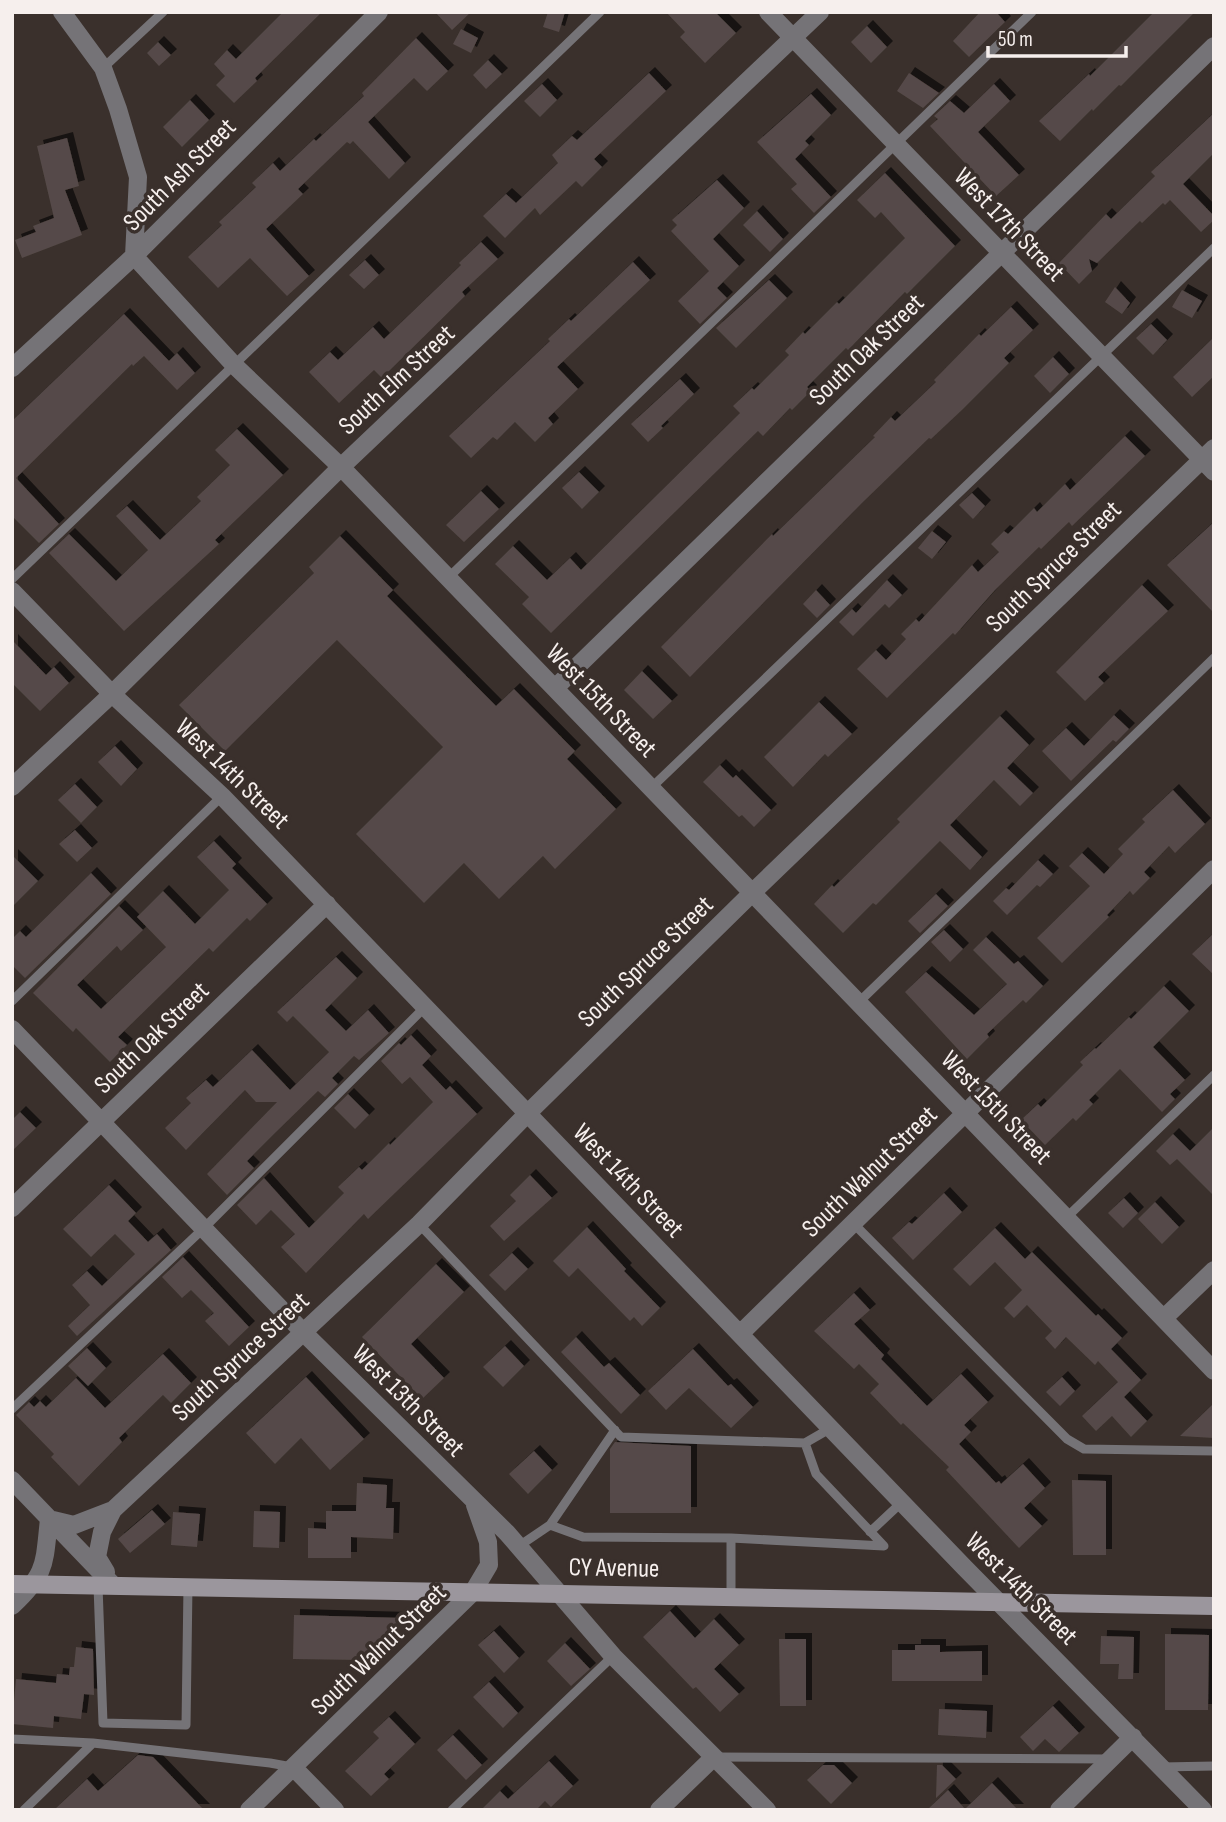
<svg xmlns="http://www.w3.org/2000/svg" width="1226" height="1822" font-family="'Sofia Sans Condensed',sans-serif">
<style>
.building{fill:#554a48;filter:url(#shadow)}
.lines{fill:none;stroke-linecap:round;stroke-linejoin:round}
.service{stroke:#757377;stroke-width:9}
.minor{stroke:#757377;stroke-width:18}
.secondary{stroke:#9b969d;stroke-width:18}
.labels{text-anchor:middle;stroke-width:7;stroke-linejoin:round;paint-order:stroke}
.street-label{font-size:26px;fill:#f6efed;stroke:#3a302c}
</style>
<defs>
<filter id="shadow"><feDropShadow dx="6" dy="-6" stdDeviation="0" flood-color="#0009"/></filter>
</defs>
<rect width="100%" height="100%" fill="#3a302c"/>
<path class="building" d="M283,12H322L255,78L257,81L234,103L216,85L225,76L214,64L227,50L236,59Z
M435,12H471L452,30Z
M548,12H565L559,32L543,27Z
M666,12H715L736,33L705,63L680,37L685,32Z
M980,12H996L1005,22L969,57L953,41Z
M1154,12H1195L1121,86L1119,85L1093,111L1092,109L1060,141L1039,121L1089,74L1090,76Z
M867,26L887,47L871,63L851,42Z
M461,29L478,38L471,53L453,44Z
M416,38L448,71L427,91L414,78L368,122L405,163L389,179L353,141L350,144L347,142L298,189L303,194L266,229L309,276L287,296L250,258L218,288L188,257L222,225L219,222L256,187L252,183L273,163L280,171L314,139L316,141L364,96L362,93Z
M158,42L171,55L159,66L147,53Z
M488,60L502,74L486,89L473,75Z
M649,73L666,91L594,159L602,167L582,187L576,181L540,215L535,208L505,238L483,216L506,194L516,203L558,163L552,155L572,136L577,140Z
M909,73L939,93L923,108L897,91Z
M542,84L557,100L540,117L524,101Z
M994,84L1010,101L978,132L1019,175L996,196L930,126L938,119L934,116L950,101L964,113Z
M811,94L831,115L805,141L809,145L795,159L831,197L814,213L791,189L797,184L757,142Z
M190,100L209,120L182,147L163,127Z
M1214,113V153L1183,184L1214,216V220L1201,232L1170,200L1165,205L1163,203L1142,223L1140,221L1097,263L1089,259L1092,271L1079,284L1059,263L1106,214L1111,219L1155,176L1151,172Z
M67,138L79,186L65,190L82,235L22,258L15,240L36,232L33,226L54,218L37,146Z
M885,173L955,246L907,294L905,292L848,350L846,348L807,387L811,391L792,410L790,408L763,436L758,431L551,633L522,604L529,597L495,564L513,546L547,580L570,558L581,570L740,413L733,406L752,388L754,390L789,355L785,351L803,332L805,334L837,302L839,304L905,238L881,212L875,218L857,200Z
M717,180L744,208L713,239L739,266L717,288L727,298L700,324L678,301L709,271L671,231L677,225L672,220Z
M757,211L783,239L770,252L743,225Z
M481,242L498,259L462,292L465,296L382,378L374,370L339,403L309,372L330,352L338,360L373,327L384,339L461,265L459,263Z
M365,260L379,275L364,289L349,275Z
M633,262L650,280L557,367L578,389L548,418L553,424L535,442L515,422L497,440L493,437L471,458L449,436L550,341L548,339L569,319L571,321Z
M769,280L787,298L736,348L716,328Z
M1115,287L1130,303L1122,314L1105,302Z
M1182,290L1202,301L1192,318L1172,307Z
M1011,307L1033,330L1004,358L1009,363L963,409L931,439L929,438L862,503L690,677L661,647L772,534L773,536L875,437L873,436L891,417L895,421L936,382L934,380L979,334L981,336Z
M124,314L169,361L177,353L195,373L177,390L144,356L133,366L132,364L16,478L59,524L39,543L12,516V421Z
M1151,324L1167,340L1153,355L1136,338Z
M1214,337V376L1192,397L1173,377Z
M1053,357L1069,374L1050,393L1034,376Z
M680,379L694,394L661,426L663,428L648,442L631,424Z
M237,429L283,475L215,540L219,544L124,631L49,553L69,534L116,581L148,550L116,516L127,506L160,540L201,501L197,497L230,465L215,450Z
M1125,436L1145,456L1072,526L1069,522L1041,549L1039,547L995,590L955,635L953,633L887,698L857,669L876,650L886,660L906,639L901,634L916,619L919,622L972,565L978,572L999,552L991,544L1004,531L1008,534L1034,508L1037,512L1065,484L1070,490Z
M579,472L599,492L582,509L562,488Z
M481,491L499,509L464,542L446,525Z
M972,493L985,506L973,519L959,505Z
M1214,522V613L1167,565Z
M932,531L946,542L932,559L918,548Z
M340,536L393,590L387,596L496,706L514,689L575,751L567,759L616,809L555,869L543,856L499,899L464,863L424,903L356,834L443,747L337,640L225,751L179,705L314,573L309,567Z
M887,580L902,595L889,608L885,604L853,636L839,622L852,609L856,613Z
M1142,585L1168,611L1098,677L1104,683L1085,701L1056,672Z
M816,590L830,605L817,618L803,604Z
M12,640L46,675L54,667L69,683L40,711L12,683Z
M642,671L672,701L653,719L624,690Z
M819,702L852,734L828,757L825,754L793,787L764,757Z
M1114,715L1129,729L1116,742L1113,740L1071,781L1042,751L1066,728L1084,746Z
M1000,716L1029,745L1007,768L1033,793L1020,806L994,780L950,825L982,857L970,870L940,841L876,905L873,903L843,933L814,904L832,885L834,887L900,822L897,819Z
M115,746L137,769L121,786L98,762Z
M720,765L733,778L736,775L771,810L754,827L742,815L739,817L703,782Z
M75,784L97,807L81,823L58,800Z
M1173,790L1205,824L1175,853L1169,846L1144,872L1150,878L1133,895L1130,891L1107,915L1109,917L1062,963L1037,938L1090,886L1069,866L1082,853L1104,874L1123,854L1118,849L1145,822L1142,819Z
M75,830L92,848L77,862L59,844Z
M214,841L236,864L232,868L267,904L250,921L247,918L213,952L209,948L118,1037L127,1045L110,1062L76,1028L73,1032L33,993L119,906L143,930L121,951L117,946L77,985L101,1009L166,947L137,917L163,891L195,924L229,890L197,857Z
M12,855L38,881L12,907Z
M1038,860L1053,874L1040,887L1037,885L1007,915L993,901L1006,888L1009,890Z
M91,873L111,894L25,978L12,965V939L20,931L26,937Z
M936,894L948,906L920,933L908,921Z
M944,930L963,949L950,962L931,942Z
M1214,933V975L1192,954Z
M986,937L1014,964L1018,961L1043,986L1026,1003L1023,1000L987,1034L989,1037L967,1059L905,992L926,972L974,1015L1007,984L973,950Z
M336,957L357,978L325,1010L346,1031L368,1010L389,1033L359,1060L354,1056L332,1078L338,1084L325,1097L318,1091L274,1134L247,1161L254,1168L227,1195L207,1174L277,1102H256L245,1090L186,1150L165,1128L191,1103L186,1098L206,1080L213,1087L252,1050L290,1090L329,1052L293,1016L287,1022L277,1012Z
M1164,986L1189,1011L1153,1047L1185,1080L1170,1094L1175,1099L1162,1112L1120,1069L1089,1100L1093,1104L1076,1121L1073,1118L1045,1145L1021,1120L1038,1104L1041,1107L1083,1065L1080,1062L1095,1048L1096,1049L1129,1017L1131,1019Z
M411,1035L431,1056L422,1065L446,1090L450,1086L477,1114L368,1219L364,1214L306,1273L281,1247L295,1234L271,1210L256,1225L237,1205L264,1178L309,1228L344,1193L338,1187L359,1167L362,1170L389,1143L390,1145L433,1102L410,1077L402,1084L381,1061L399,1043L401,1045Z
M348,1094L369,1115L355,1129L334,1108Z
M20,1112L36,1128L12,1151V1120Z
M1214,1127V1196L1177,1159L1170,1165L1156,1151L1173,1134L1190,1151Z
M530,1175L552,1198L504,1241L490,1226L516,1201L510,1195Z
M109,1185L136,1213L128,1221L148,1242L157,1234L171,1250L77,1336L68,1326L90,1305L72,1285L87,1271L102,1286L135,1254L115,1234L91,1257L63,1229Z
M944,1193L962,1212L913,1260L892,1238L909,1222L912,1224Z
M1124,1198L1138,1213L1123,1228L1108,1213Z
M1155,1202L1179,1227L1162,1244L1138,1219Z
M587,1227L626,1269L624,1271L660,1308L642,1326L634,1317L630,1321L578,1268L569,1277L553,1261Z
M995,1228L1025,1259L1032,1252L1096,1316L1098,1314L1122,1338L1111,1349L1141,1380L1124,1397L1147,1421L1131,1437L1112,1416L1096,1431L1082,1416L1118,1382L1098,1361L1095,1365L1066,1337L1055,1349L1045,1338L1052,1331L1027,1305L1014,1318L1004,1308L1022,1290L995,1262L970,1286L953,1269Z
M512,1253L528,1269L505,1291L489,1275Z
M183,1257L249,1327L229,1346L205,1321L214,1313L191,1290L182,1298L162,1277Z
M436,1264L464,1292L411,1344L444,1378L422,1399L362,1337Z
M854,1293L870,1310L854,1324L884,1355L881,1359L927,1406L961,1374L988,1402L964,1425L971,1432L959,1444L996,1483L999,1481L1001,1484L1023,1464L1045,1488L1024,1508L1042,1526L1019,1548L946,1470L949,1467L903,1423L901,1425L870,1393L879,1384L859,1364L854,1369L814,1331Z
M576,1337L604,1367L609,1363L640,1395L621,1414L561,1352Z
M505,1346L524,1366L503,1387L483,1367Z
M87,1348L106,1368L88,1386L68,1366Z
M693,1349L728,1386L731,1384L753,1407L731,1428L689,1388L666,1410L648,1391Z
M163,1354L191,1383L171,1403L163,1395L119,1438L122,1442L79,1486L51,1457L54,1454L16,1415L29,1402L34,1407L40,1401L46,1407L76,1378L105,1408Z
M306,1377L364,1439L330,1470L301,1438L275,1464L246,1433Z
M1062,1377L1075,1391L1060,1406L1046,1392Z
M1214,1403V1438L1180,1436Z
M615,1442L691,1446V1513H610V1449Z
M534,1451L552,1470L528,1494L509,1474Z
M1072,1480L1106,1481V1555H1073Z
M357,1483L387,1485L386,1508H394L393,1539L351,1537V1558H308V1528L326,1529V1511H356Z
M152,1510L165,1524L130,1553L118,1539Z
M254,1511L280,1512L279,1548L253,1547Z
M173,1512L200,1514L197,1547L171,1545Z
M670,1611L695,1638L714,1619L739,1645L714,1669L739,1694L720,1712L696,1687L693,1689L643,1637Z
M294,1615L404,1618L361,1660L293,1659Z
M494,1631L519,1658L504,1673L478,1645Z
M1165,1634L1209,1635L1208,1710H1165Z
M1101,1636L1134,1637L1133,1679H1118L1119,1664H1100Z
M779,1639H806V1706H780Z
M565,1643L590,1669L571,1686L547,1661Z
M915,1645H940V1652L982,1651V1681H892V1650H915Z
M76,1647L93,1649L94,1695L84,1694L81,1719L54,1716L53,1728L12,1724L16,1679L56,1683L57,1674L69,1675L70,1667H74Z
M489,1682L518,1713L503,1728L473,1697Z
M1053,1706L1079,1733L1059,1752L1045,1739L1033,1751L1020,1737Z
M939,1709L987,1711L986,1738L938,1735Z
M389,1717L415,1744L384,1774L389,1779L371,1796L345,1771L379,1738L373,1732Z
M453,1735L482,1765L466,1780L437,1750Z
M138,1755L153,1757L204,1810H54L87,1779L98,1791Z
M549,1761L573,1786L551,1807L545,1801L536,1810H481L500,1791L508,1799Z
M823,1765H834L852,1783L831,1804L807,1780Z
M937,1765H942L956,1779L936,1798Z
M992,1783L1018,1810H927L948,1790L965,1809Z"/>
<g class="lines">
<path class="service" d="M103,68L163,12
M448,578L1032,12
M12,579L600,12
M651,788L1214,248
M12,1001L222,796
M859,1002L1214,658
M1067,1217L1214,1075
M853,1223L1067,1439L1084,1449L1214,1451
M419,1224L621,1437L805,1443L831,1428
M12,1409L204,1228L426,1006
M550,1525L615,1430
M870,1532L902,1502
M519,1546L550,1525L583,1537L731,1538
M98,1586L103,1723L186,1725L188,1586
M731,1596V1538L884,1546L816,1474L805,1443
M12,1739L93,1743L270,1763L292,1767
M716,1757L1108,1759
M1162,1767L1214,1766
M24,1810L93,1743
M452,1810L613,1656"/>
<path class="minor" d="M62,12L103,68L118,109L138,177L134,256L234,365L341,467L1214,1371
M768,12L1214,472
M12,368L134,256L379,12
M12,591L112,694L222,796L964,1567L1203,1810
M555,688L1214,46
M12,787L112,694L341,467L820,12
M12,1029L304,1333L507,1533L613,1656L767,1810
M12,1208L327,904
M1164,1318L1214,1270
M741,1333L1214,869
M12,1480L112,1584
M106,1572L97,1557L102,1532L113,1510
M12,1606C47,1573 44,1565 49,1519L74,1525L113,1510L419,1224L528,1113L752,893L1214,448
M294,1768L335,1810
M249,1810L473,1592L489,1565L488,1542L475,1505
M659,1810L714,1757
M1059,1810L1133,1737"/>
<path class="secondary" d="M12,1584L1214,1606"/>
</g>
<g class="labels">
<g class="street-label">
<text transform="translate(179 174) rotate(-45)" y="9">South Ash Street</text>
<text transform="translate(1010 224) rotate(46)" y="9">West 17th Street</text>
<text transform="translate(866 349) rotate(-44)" y="9">South Oak Street</text>
<text transform="translate(396 379) rotate(-43)" y="9">South Elm Street</text>
<text transform="translate(1053 566) rotate(-44)" y="9">South Spruce Street</text>
<text transform="translate(602 700) rotate(46)" y="9">West 15th Street</text>
<text transform="translate(233 773) rotate(44)" y="9">West 14th Street</text>
<text transform="translate(645 961) rotate(-44)" y="9">South Spruce Street</text>
<text transform="translate(151 1037) rotate(-44)" y="9">South Oak Street</text>
<text transform="translate(997 1107) rotate(46)" y="9">West 15th Street</text>
<text transform="translate(869 1171) rotate(-44)" y="9">South Walnut Street</text>
<text transform="translate(629 1180) rotate(46)" y="9">West 14th Street</text>
<text transform="translate(240 1356) rotate(-43)" y="9">South Spruce Street</text>
<text transform="translate(409 1400) rotate(45)" y="9">West 13th Street</text>
<text transform="translate(614 1567) rotate(1)" y="9">CY Avenue</text>
<text transform="translate(1022 1588) rotate(45)" y="9">West 14th Street</text>
<text transform="translate(378 1649) rotate(-44)" y="9">South Walnut Street</text>
</g>
</g>
<rect width="1226" height="1822" fill="none" stroke="#f6efed" stroke-width="28"/>
<path d="M988 46v10h138v-10" fill="none" stroke="#f6efed" stroke-width="3.5"/>
<text x="998" y="46" font-size="21" fill="#f6efed" stroke="#3a302c" stroke-width="5" paint-order="stroke">50 m</text>
</svg>
